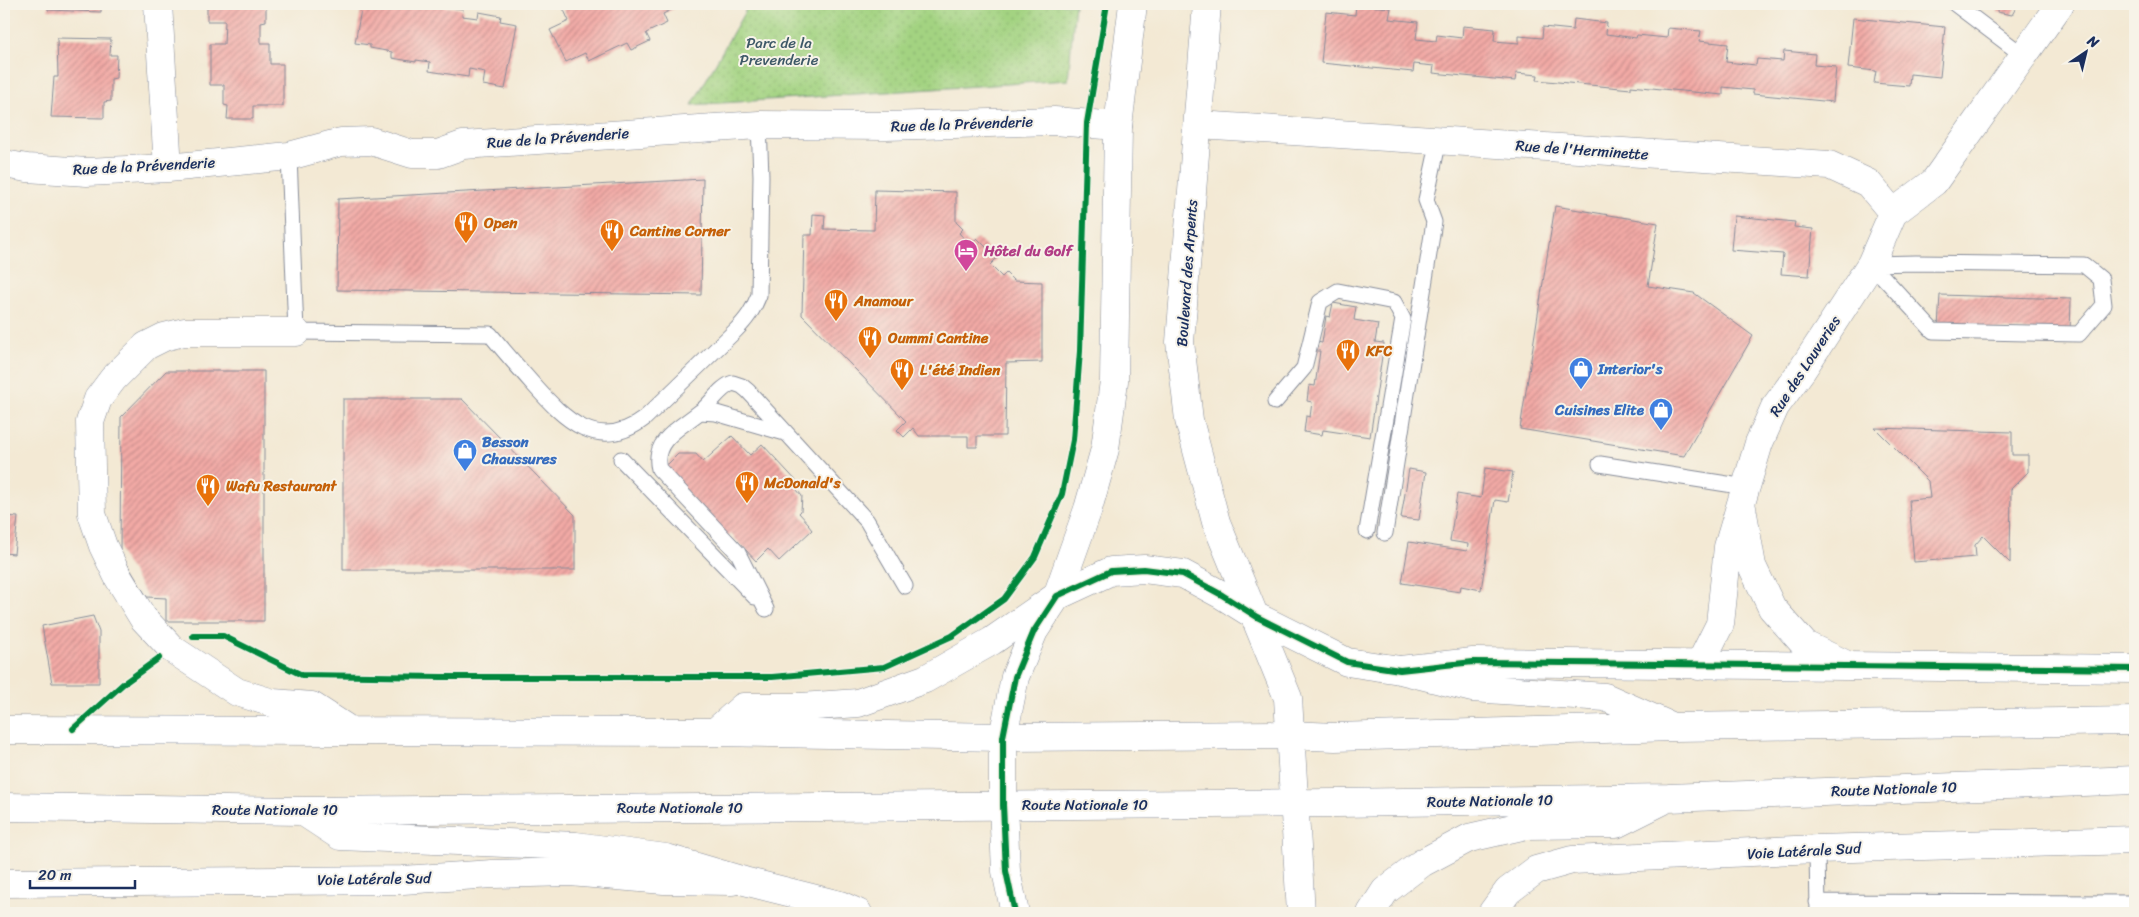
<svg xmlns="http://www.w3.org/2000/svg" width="2139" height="917" font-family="Sriracha,sans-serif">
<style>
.grass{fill:url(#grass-dots);stroke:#5f8170}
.building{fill:url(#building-hatch)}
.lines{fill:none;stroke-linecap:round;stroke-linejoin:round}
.lane-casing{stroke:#878c99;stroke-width:17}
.street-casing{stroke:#878c99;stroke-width:29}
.secondary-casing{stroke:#878c99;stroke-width:29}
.primary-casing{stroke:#878c99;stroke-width:29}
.lane{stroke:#fff;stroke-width:15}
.street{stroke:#fff;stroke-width:28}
.secondary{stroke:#fff;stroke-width:28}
.primary{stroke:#fff;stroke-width:28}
.cycleway-casing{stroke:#f7f3e8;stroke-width:9}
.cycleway{stroke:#00873e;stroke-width:6}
.labels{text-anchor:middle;stroke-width:4;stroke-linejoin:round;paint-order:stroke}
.park-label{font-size:15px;fill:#3d5867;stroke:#f7f3e8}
.street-label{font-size:15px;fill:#1b2f5e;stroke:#f7f3e8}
.food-label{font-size:15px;font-weight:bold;fill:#c56008;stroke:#f7f3e8;text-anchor:start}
.hotel-label{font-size:15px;font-weight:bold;fill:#b23c85;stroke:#f7f3e8;text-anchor:start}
.shop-label{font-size:15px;font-weight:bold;fill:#366cbe;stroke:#f7f3e8;text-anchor:start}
</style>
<defs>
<pattern id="grass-dots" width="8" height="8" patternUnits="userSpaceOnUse" patternTransform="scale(1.25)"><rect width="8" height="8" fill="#a3d381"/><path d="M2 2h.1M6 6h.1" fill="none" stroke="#8cb572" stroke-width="1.8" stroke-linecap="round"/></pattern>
<pattern id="building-hatch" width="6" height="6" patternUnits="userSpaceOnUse" patternTransform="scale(1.25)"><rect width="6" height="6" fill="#f3aaa6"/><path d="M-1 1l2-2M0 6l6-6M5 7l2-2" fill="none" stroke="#c48b8a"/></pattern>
</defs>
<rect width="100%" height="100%" fill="#f7f3e8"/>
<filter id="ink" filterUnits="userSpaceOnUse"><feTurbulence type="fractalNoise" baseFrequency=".02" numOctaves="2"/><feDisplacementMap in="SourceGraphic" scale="10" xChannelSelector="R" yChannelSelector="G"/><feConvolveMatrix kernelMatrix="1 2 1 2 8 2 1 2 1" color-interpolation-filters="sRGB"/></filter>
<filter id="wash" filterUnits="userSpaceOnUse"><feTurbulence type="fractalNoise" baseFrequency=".0096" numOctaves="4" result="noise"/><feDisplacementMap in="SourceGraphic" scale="20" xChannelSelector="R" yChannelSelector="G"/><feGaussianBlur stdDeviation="1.12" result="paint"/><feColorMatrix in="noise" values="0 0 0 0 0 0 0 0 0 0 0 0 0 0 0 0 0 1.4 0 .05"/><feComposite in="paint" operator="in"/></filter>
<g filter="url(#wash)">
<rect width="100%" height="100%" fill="#f3e9d4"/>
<path class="grass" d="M749,4H1075L1068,80L692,105Z"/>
<g id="blocks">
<path class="building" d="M48,4H101V12L48,10Z
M207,4H266V21L261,22V43H270V64H283V106H253V119H227L228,106L224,105V85H210V44H224L225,21H207Z
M362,4H401L417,8L418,4H428L463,9L462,16L478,18L479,12L501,16L500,21L517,24L505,89L483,85L485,72L469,69L468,77L429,71L430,62L416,60V62L392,58V52L370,48V45L355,43Z
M573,4H681V5L663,14L667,23L646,33L650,41L631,50L627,43L589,61L585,53L566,62L550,30L569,21L563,8Z
M1998,4H2018L2012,15L1997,12Z
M1356,5L1391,8L1389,19L1418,22L1416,39L1436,41L1437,35L1462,38L1463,26L1495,29L1494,41L1519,43V36L1542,38L1543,27L1573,30L1574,19L1607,23L1606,34L1636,38L1637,35L1667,38L1668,28L1701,31L1699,41L1728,44L1726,62L1756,65L1757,59L1783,61L1784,51L1815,54L1814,65L1836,67L1833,102L1753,94V90L1723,87V95L1631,86V89L1537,80L1538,75L1516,73L1515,81L1433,73L1434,66L1414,64L1413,72L1321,63L1326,12L1355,15Z
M1853,18L1945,27L1940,77L1910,74L1909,86L1874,83L1876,71L1848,68Z
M57,38L111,39L110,55H117L116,78L111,79V101L104,102V118L51,117L54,77H58Z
M703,179L701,295L337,290L338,199Z
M875,190L956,192V222L963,229L959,233L970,245L977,238L997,258L990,265L1002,277L1006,273L1014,281L1042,282V362L1006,363L1005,436H977V447H968V436H919L913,428L904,437L897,430L906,421L802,315L804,235H812L813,214L825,215L824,229L874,230Z
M1555,206L1658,223L1648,286L1694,293L1753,336L1684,456L1520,429Z
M1734,216L1795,222L1794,227L1813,229L1809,276L1781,274L1783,254L1731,250Z
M1940,295L2071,299L2070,332L1938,327Z
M1333,303L1356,307L1354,320L1378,324L1375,342L1384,343L1370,437L1323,430L1322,435L1304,432L1306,416L1310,417L1312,402L1307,401L1309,385L1315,386L1320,351H1316L1317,342L1322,343L1326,316L1330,317Z
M166,371H264V621H166V598L147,597L120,552L121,417Z
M343,399H462L575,515V570H343Z
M1875,428L2012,432V455H2028V472L2011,489L2010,563L1983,536L1975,545L1976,557L1914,562L1909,500L1930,498L1928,481Z
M732,436L750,455L762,444L801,486L797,490L802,496L801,511L799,513L809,524L808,525L812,530L779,561L768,549L756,561L731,534L725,539L665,467L678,454H696L703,462Z
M1485,468L1513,472L1508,502L1495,500L1481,590L1461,586L1460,592L1402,583L1409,542L1467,551L1468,544L1450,541L1457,494L1481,498Z
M1409,469L1426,472L1419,520L1401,518Z
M4,516L18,517L14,554L4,553Z
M93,616L99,632V683H52L42,626Z"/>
</g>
</g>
<g filter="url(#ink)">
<use href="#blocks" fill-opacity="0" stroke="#878c99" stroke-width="1"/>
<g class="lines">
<defs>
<path id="lane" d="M1955,4L2024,56
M289,156L296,332L490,334C504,351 518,367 533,384C564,419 598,454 645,418L735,331C747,319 753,310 759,295L761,176L759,125
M1916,263L2084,265L2101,279L2104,305L2079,334L1933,331L1871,264Z
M1275,402L1304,368L1320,302L1338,291L1394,302L1403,319L1367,531
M700,412L716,413L785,433
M621,459L755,597
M1600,464L1746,487
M1385,533L1434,222L1426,200L1439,140
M766,609L738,553L659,469C651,440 683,426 701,411C712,403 720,387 733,383L742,386L748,391L867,521L905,586
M1817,849L1818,913
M1817,902L2135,903"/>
<path id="street" d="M158,4L168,168
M1198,125L1829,165L1868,183L1893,213L1871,264L1802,370L1775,407L1759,443L1728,547L1720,624L1699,666
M4,164L27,168L87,172L168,168L289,156L341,142L371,141L412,154H438L463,145L759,125L886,126L1054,121L1118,126
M1893,213L1934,182L2060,4
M1742,508L1752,566L1772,608L1805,645L1847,665
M4,883L403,880L492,874L570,872L664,880L732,881
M1492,913L1508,891L1536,870L1572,860L1817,849L2135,840"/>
<path id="secondary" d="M1207,4L1180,342L1189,420L1216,522L1288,698L1301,913
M1057,596L1088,509L1105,449L1114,381L1118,126L1133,4
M1015,913L1006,871L1003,805V737L1015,677L1034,631L1057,596L1111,571L1144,569L1183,574L1222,595L1257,617L1347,662L1400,670L1473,662L2135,669"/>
<path id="primary" d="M296,332H184L164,337L146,346L113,379L98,399L90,422L92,514L103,546L118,577L143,618L172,649L237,692L273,703L312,706L349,730
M1400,670L1472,688L1605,697L1668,725
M4,730L715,732L1003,737L1290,735L1335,737L1674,727L2135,721
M715,732L743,707H801L858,703L925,679L992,641L1057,596
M4,807L302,811L1338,803L1668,798L2135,780
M302,811L340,836L576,846L666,858L744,881L840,905L858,913
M1371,913L1385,891L1422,863L1469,838L1526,825L1616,824L1662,801"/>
</defs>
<use href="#lane" class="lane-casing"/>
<use href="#street" class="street-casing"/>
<use href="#secondary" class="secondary-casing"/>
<use href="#primary" class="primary-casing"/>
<use href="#lane" class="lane"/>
<use href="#street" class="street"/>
<use href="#secondary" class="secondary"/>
<use href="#primary" class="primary"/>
<defs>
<path id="cycleway" d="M193,636H223L302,675L441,677H772L884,667L952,636L1004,599L1035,557L1062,494L1073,440L1080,351L1087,123L1107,4
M73,729L123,684L159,658
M1015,913L1006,871L1003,805V737L1015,677L1034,631L1057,596L1111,571L1144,569L1183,574L1222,595L1257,617L1347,662L1400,670L1473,662L2135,669"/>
</defs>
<use href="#cycleway" class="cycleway-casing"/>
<use href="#cycleway" class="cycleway"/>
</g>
</g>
<defs>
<symbol id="restaurant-pin" viewBox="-11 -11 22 30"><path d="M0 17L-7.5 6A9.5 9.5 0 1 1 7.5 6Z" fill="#e8710a" stroke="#f7f3e8"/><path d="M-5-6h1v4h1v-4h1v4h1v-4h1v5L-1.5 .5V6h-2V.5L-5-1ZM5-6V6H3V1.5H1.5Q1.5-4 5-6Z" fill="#fff"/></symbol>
<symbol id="hotel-pin" viewBox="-11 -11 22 30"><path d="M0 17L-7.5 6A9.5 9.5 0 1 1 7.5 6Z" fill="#d1479c" stroke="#f7f3e8"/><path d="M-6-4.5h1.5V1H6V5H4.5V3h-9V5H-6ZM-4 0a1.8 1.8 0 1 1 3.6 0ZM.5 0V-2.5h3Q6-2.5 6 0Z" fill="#fff"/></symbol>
<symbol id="shop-pin" viewBox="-11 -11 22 30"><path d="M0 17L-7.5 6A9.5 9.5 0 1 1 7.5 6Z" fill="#3f7fe0" stroke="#f7f3e8"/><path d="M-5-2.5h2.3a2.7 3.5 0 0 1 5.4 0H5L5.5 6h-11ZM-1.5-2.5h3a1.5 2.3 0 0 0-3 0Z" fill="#fff"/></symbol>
</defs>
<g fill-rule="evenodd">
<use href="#restaurant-pin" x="452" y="209" width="28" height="38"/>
<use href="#restaurant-pin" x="598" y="217" width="28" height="38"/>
<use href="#hotel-pin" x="952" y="237" width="28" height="38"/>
<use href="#restaurant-pin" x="822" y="287" width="28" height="38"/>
<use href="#restaurant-pin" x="856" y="324" width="28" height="38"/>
<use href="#restaurant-pin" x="1334" y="337" width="28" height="38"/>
<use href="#shop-pin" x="1567" y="355" width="28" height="38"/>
<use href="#restaurant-pin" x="888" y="356" width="28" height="38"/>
<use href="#shop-pin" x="1647" y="396" width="28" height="38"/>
<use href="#shop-pin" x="451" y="437" width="28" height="38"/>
<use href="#restaurant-pin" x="733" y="469" width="28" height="38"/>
<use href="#restaurant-pin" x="194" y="472" width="28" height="38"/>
</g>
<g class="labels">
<g class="park-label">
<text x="779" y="48">Parc de la<tspan x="779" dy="17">Prevenderie</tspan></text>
</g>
<g class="street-label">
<text transform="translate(962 124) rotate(-2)" y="5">Rue de la Prévenderie</text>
<text transform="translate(558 138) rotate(-4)" y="5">Rue de la Prévenderie</text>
<text transform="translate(1582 150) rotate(4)" y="5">Rue de l'Herminette</text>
<text transform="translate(144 166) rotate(-3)" y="5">Rue de la Prévenderie</text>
<text transform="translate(1187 273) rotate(-86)" y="5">Boulevard des Arpents</text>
<text transform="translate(1805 366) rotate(-57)" y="5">Rue des Louveries</text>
<text transform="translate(1894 789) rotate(-2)" y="5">Route Nationale 10</text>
<text transform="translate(1490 801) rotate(-1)" y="5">Route Nationale 10</text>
<text x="1085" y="810">Route Nationale 10</text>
<text x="680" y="813">Route Nationale 10</text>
<text x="275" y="815">Route Nationale 10</text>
<text transform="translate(1804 851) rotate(-3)" y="5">Voie Latérale Sud</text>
<text transform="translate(374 879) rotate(-1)" y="5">Voie Latérale Sud</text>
</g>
<g class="food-label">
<text x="484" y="228">Open</text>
<text x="630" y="236">Cantine Corner</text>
<text x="854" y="306">Anamour</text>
<text x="888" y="343">Oummi Cantine</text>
<text x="1366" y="356">KFC</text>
<text x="920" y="375">L'été Indien</text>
<text x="764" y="488">McDonald's</text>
<text x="226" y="491">Wafu Restaurant</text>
</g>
<g class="hotel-label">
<text x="984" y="256">Hôtel du Golf</text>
</g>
<g class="shop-label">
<text x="1598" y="374">Interior's</text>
<text x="1644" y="415" text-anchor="end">Cuisines Elite</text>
<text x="482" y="447">Besson<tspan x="482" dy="17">Chaussures</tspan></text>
</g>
</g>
<rect width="2139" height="917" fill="none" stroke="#f7f3e8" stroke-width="20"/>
<g transform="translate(2086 52) rotate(35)" stroke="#f7f3e8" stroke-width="4" paint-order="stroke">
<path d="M0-4L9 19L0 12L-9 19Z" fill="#1b2f5e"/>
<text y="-8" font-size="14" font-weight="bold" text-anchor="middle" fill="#1b2f5e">N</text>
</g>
<path d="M30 880v8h105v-8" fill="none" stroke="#1b2f5e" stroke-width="2.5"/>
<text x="38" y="880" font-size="15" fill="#1b2f5e" stroke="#f7f3e8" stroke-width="4" paint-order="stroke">20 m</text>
</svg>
